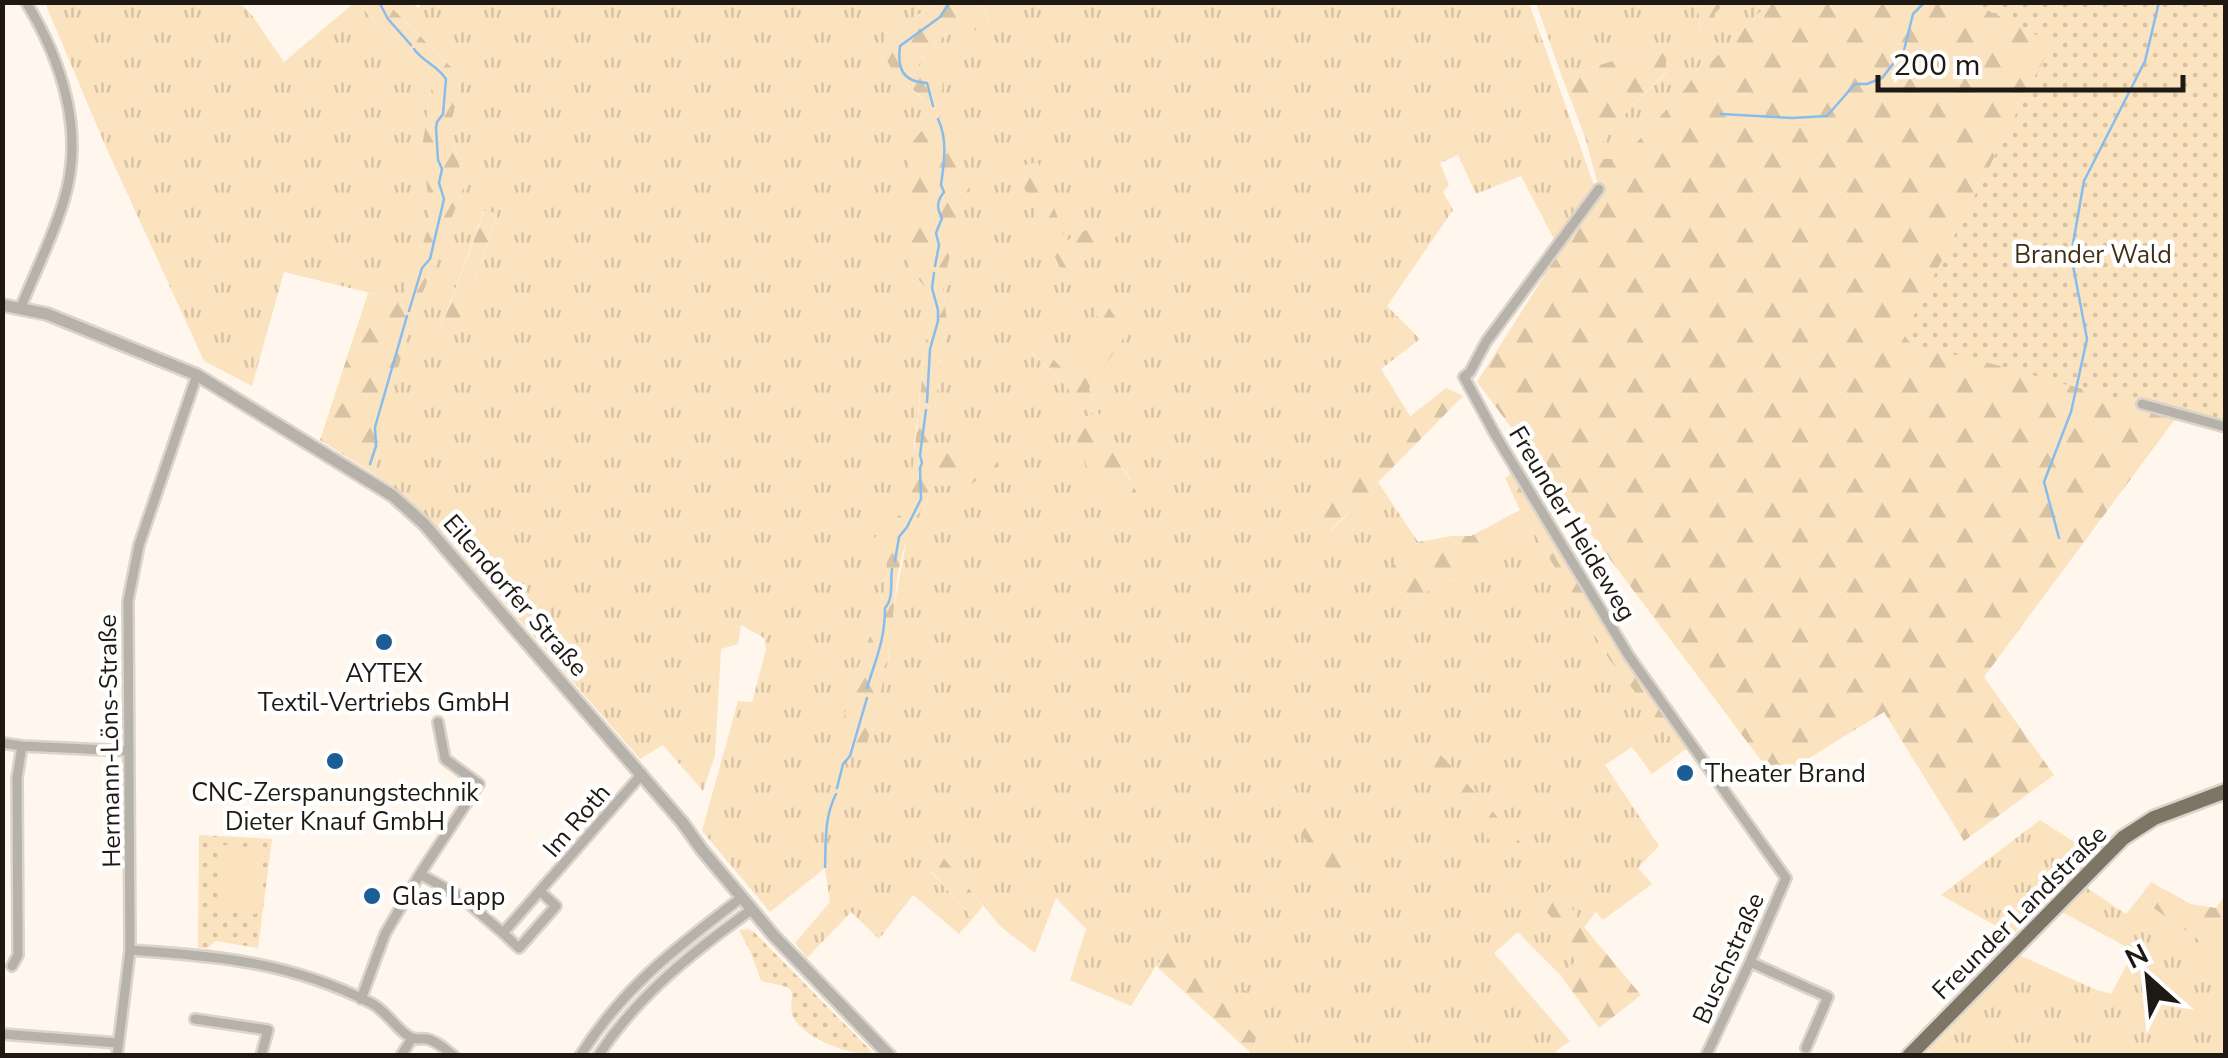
<svg xmlns="http://www.w3.org/2000/svg" width="2228" height="1058" font-family="'Nunito Sans',sans-serif">
<style>
.grass{fill:url(#grass-tufts);fill-rule:evenodd}
.forest{fill:url(#forest-firs)}
.park{fill:url(#park-dots)}
.pitch{fill:#fbe3bf}
.lines{fill:none;stroke-linecap:round;stroke-linejoin:round}
.stream{stroke:#88bced;stroke-width:2.5}
.minor-casing{stroke:#dbd4ca;stroke-width:14}
.tertiary-casing{stroke:#dbd4ca;stroke-width:16}
.primary-casing{stroke:#dbd4ca;stroke-width:19}
.minor{stroke:#b6b1a9;stroke-width:9}
.tertiary{stroke:#b6b1a9;stroke-width:11}
.primary{stroke:#7e7567;stroke-width:14}
.poi-dot{fill:#1c5e93;stroke:#fff;stroke-width:4}
.labels{text-anchor:middle;stroke-width:9;stroke-linejoin:round;paint-order:stroke}
.park-label{font-size:25px;fill:#413015;stroke:#fff}
.street-label{font-size:25px;fill:#1e1a13;stroke:#fff}
.poi-label{font-size:25px;fill:#1e1a13;stroke:#fff}
</style>
<defs>
<pattern id="grass-tufts" width="24" height="20" patternUnits="userSpaceOnUse" patternTransform="scale(2.5)"><rect width="24" height="20" fill="#fbe3bf"/><path d="M3 7l-1-3M5 7V3M7 7l1-3M15 17l-1-3M17 17v-4M19 17l1-3" fill="none" stroke="#d7c2a3"/></pattern>
<pattern id="forest-firs" width="22" height="20" patternUnits="userSpaceOnUse" patternTransform="scale(2.5)"><rect width="22" height="20" fill="#fbe3bf"/><path d="M5 1l3.5 6h-7zM16 11l3.5 6h-7z" fill="#d7c2a3"/></pattern>
<pattern id="park-dots" width="8" height="8" patternUnits="userSpaceOnUse" patternTransform="scale(2.5)"><rect width="8" height="8" fill="#fbe3bf"/><path d="M2 2h.1M6 6h.1" fill="none" stroke="#d7c2a3" stroke-width="1.8" stroke-linecap="round"/></pattern>
</defs>
<rect width="100%" height="100%" fill="#fff7ed"/>
<path class="grass" d="M424,2L937,3L936,6L915,16L885,34L900,78L931,108L934,118L910,145L913,274L934,296L935,318L926,339L914,447L916,500L887,553L886,585L879,612L850,690L839,745L889,657L892,617L907,538L914,527L911,521L926,505L930,486H968L996,458L931,453L939,371L947,321L943,289L952,244L941,118L918,66L925,53L959,23L989,21L982,3H1529L1595,188L1556,243L1521,176L1476,194L1458,155L1440,163L1449,185L1443,192L1453,210L1387,306L1420,339L1381,369L1410,416L1311,519L1331,531L1378,482L1418,542L1413,546L1403,609L1443,580L1467,579L1526,519L1609,659L1682,752L1652,774L1632,747L1605,765L1659,846L1638,868L1652,884L1603,920L1596,912L1584,927L1555,884L1538,900L1582,955L1561,976L1518,932L1494,953L1570,1041L1556,1051L1558,1055H1253L1256,1037L1245,1025L1258,1000L1244,991L1222,1001L1202,988L1168,951L1156,966L1131,1006L1070,980L1086,929L1056,898L1035,953L1000,926L942,856L930,871L973,918L959,934L913,895L879,939L851,912L807,958L795,943L830,902L825,868L770,912L702,831L738,701L752,702L766,650L764,638L741,625L738,644L721,649L715,756L703,791L663,745L640,759L449,539L397,490L374,474L382,431L407,334L464,186L450,127L462,78L387,3H412L418,8ZM484,211L497,215L473,287L453,334L441,327ZM1109,331L1125,334L1089,389L1116,458L1134,485L1081,418L1094,414L1030,351L1038,344L1071,377ZM1416,754L1522,843V844L1504,856ZM1294,789L1358,867L1340,883L1276,800Z
M45,3H240L251,14L284,62L354,3H358L432,86L422,147L431,220L403,301L284,272L252,386L204,361L105,145Z
M1536,3H1698L1702,62L1686,88L1626,154L1619,159H1604L1597,149L1616,123L1666,73L1653,48L1562,77Z
M1726,3H1769L1712,61L1715,12Z
M2040,820L2091,853L2012,935L1941,895Z
M2087,888L2126,914L2139,898L2225,958V1055L1923,1056L2019,955L2094,989L2111,994L2134,951L2062,912Z"/>
<path class="forest" d="M358,3H387L462,78L450,127L464,186L407,334L382,431L374,474L320,440L368,293L403,300L431,220L422,147L432,86Z
M937,3H982L989,22L980,32L959,23L925,53L918,66L943,80L941,105L937,107L941,118H948L970,189L952,244L943,289L947,321L939,371L931,452L996,458L999,466L968,486H930L926,505L912,521L914,527C893,558 895,621 888,659C882,692 871,726 863,759L838,745L850,690L879,612L886,585L887,553L873,539L906,509L909,513L915,500L910,494L926,339L935,318L934,296L913,274L900,233L910,145L933,117C926,91 888,79 884,51C883,45 885,40 885,34L915,16L936,6Z
M1698,3H1726L1715,13L1713,60L1769,3H2225L2184,407L1984,677L2054,775L1964,841L1884,712L1775,779L1477,382L1599,189L1585,137L1562,77L1653,48L1666,54V72L1616,123L1598,148L1604,159H1619L1626,154L1686,88L1702,62Z
M1038,162L1066,241L1108,218L1118,235L1064,277L1015,167Z
M485,210L497,214L473,287L453,335L441,328Z
M1106,303L1126,334L1089,389L1116,457L1140,498L1120,511L1089,472L1074,433L1081,418L1093,414L1030,350L1037,343L1071,377L1108,332L1094,311Z
M1446,388L1463,396L1330,531L1311,519L1402,423Z
M1515,471L1590,599L1692,745L1682,752L1609,659L1526,519L1467,579L1443,580L1403,609L1376,581L1418,542L1452,536H1471L1520,510L1505,478Z
M1429,742L1522,844L1504,857L1416,754Z
M1295,789L1358,867L1339,884L1275,800Z
M942,856L983,906L973,918L930,870Z
M2151,882L2191,904L2216,908L2225,895V958L2139,898Z
M1555,884L1584,927L1641,995L1599,1028L1561,976L1582,955L1537,900Z
M1168,951L1197,965L1202,988L1222,1001L1244,990L1258,1000L1245,1025L1256,1037L1253,1055L1156,966Z"/>
<path class="park" d="M1973,3H2225V429L1997,365L1911,344L1904,335L2052,43Z
M199,835L272,839L258,948L216,941L208,948H198Z
M748,929L754,932L872,1052C853,1058 802,1037 793,1017C790,1010 792,1000 792,992L787,987L761,981L751,953L739,930Z"/>
<path class="pitch" d="M223,845L261,848L256,914L217,911Z"/>
<g class="lines">
<path class="stream" d="M379,2L388,19L411,45
M933,106L927,83C903,82 897,69 900,46L940,17L950,2
M1721,114L1792,118L1827,116L1855,84H1867L1882,78L1904,50L1913,14L1925,2
M935,266L939,245L936,233L942,218C936,207 937,201 944,192L941,185C944,164 948,139 938,119
M409,311L422,268L430,259L444,199L439,183L442,169L438,160L436,128L437,122L443,114L446,79C436,64 423,62 414,49
M927,402L930,349L938,321V310L932,288L934,273
M370,464L376,446L375,427L407,316
M2059,538L2044,482L2071,412L2087,339L2071,255L2084,181L2145,61L2159,2
M895,561L899,537L907,527L921,499L920,468L922,463L920,455L926,410
M867,688C876,658 885,640 885,608C894,598 890,582 892,569
M837,788L843,764L850,756L867,698
M825,867C826,841 824,818 836,794"/>
<defs>
<path id="minor" d="M1599,189L1486,342L1470,372L1464,377L1496,436L1629,656L1786,878L1750,962L1706,1056
M21,307C35,272 53,237 64,200C85,132 62,61 26,2
M2142,404L2226,427
M2,743L22,746L129,751
M420,874L461,897L503,933L642,774
M503,933L519,948L556,906L540,891
M130,950C217,956 291,962 371,1003C387,1011 399,1033 412,1038C418,1040 421,1038 427,1039C437,1041 446,1050 454,1056
M1750,962L1828,997L1806,1048
M12,966L18,955L17,778L22,746
M361,999L385,934L420,874L479,784L445,759L438,722
M195,1019L268,1030L261,1056
M2,1034L118,1043
M117,1056L130,950L128,601L139,545L197,375
M401,1056L412,1038
M580,1056C624,986 677,947 741,898
M598,1056C638,995 694,951 751,910"/>
<path id="tertiary" d="M2,305L47,314L197,375L393,496L424,524L682,822L702,850L774,936L890,1056"/>
<path id="primary" d="M1909,1056L2123,838L2154,818L2226,791"/>
</defs>
<use href="#minor" class="minor-casing"/>
<use href="#tertiary" class="tertiary-casing"/>
<use href="#primary" class="primary-casing"/>
<use href="#minor" class="minor"/>
<use href="#tertiary" class="tertiary"/>
<use href="#primary" class="primary"/>
</g>
<g class="poi-dot">
<circle cx="384" cy="642" r="10"/>
<circle cx="335" cy="761" r="10"/>
<circle cx="1685" cy="773" r="10"/>
<circle cx="372" cy="896" r="10"/>
</g>
<g class="labels">
<g class="park-label">
<text x="2093" y="263">Brander Wald</text>
</g>
<g class="street-label">
<text transform="translate(1573 523) rotate(59)" y="9">Freunder Heideweg</text>
<text transform="translate(516 595) rotate(49)" y="9">Eilendorfer Straße</text>
<text transform="translate(109 741) rotate(-91)" y="9">Hermann-Löns-Straße</text>
<text transform="translate(576 820) rotate(-49)" y="9">Im Roth</text>
<text transform="translate(2019 912) rotate(-45)" y="9">Freunder Landstraße</text>
<text transform="translate(1728 958) rotate(-66)" y="9">Buschstraße</text>
</g>
<g class="poi-label">
<text x="384" y="682">AYTEX<tspan x="384" dy="29">Textil-Vertriebs GmbH</tspan></text>
<text x="1705" y="782" text-anchor="start">Theater Brand</text>
<text x="335" y="801">CNC-Zerspanungstechnik<tspan x="335" dy="29">Dieter Knauf GmbH</tspan></text>
<text x="392" y="905" text-anchor="start">Glas Lapp</text>
</g>
</g>
<rect width="2228" height="1058" fill="none" stroke="#1e1a13" stroke-width="10"/>
<g transform="translate(2148 978) rotate(333)" stroke="#ffffff" stroke-width="8" paint-order="stroke">
<path d="M0-8L18 38L0 25L-18 38Z" fill="#1e1a13"/>
<text y="-15" font-size="28" font-weight="bold" text-anchor="middle" fill="#1e1a13">N</text>
</g>
<path d="M1878 75v15h305v-15" fill="none" stroke="#1e1a13" stroke-width="5"/>
<text x="1893" y="75" font-size="30" fill="#1e1a13" stroke="#ffffff" stroke-width="8" paint-order="stroke">200 m</text>
</svg>
